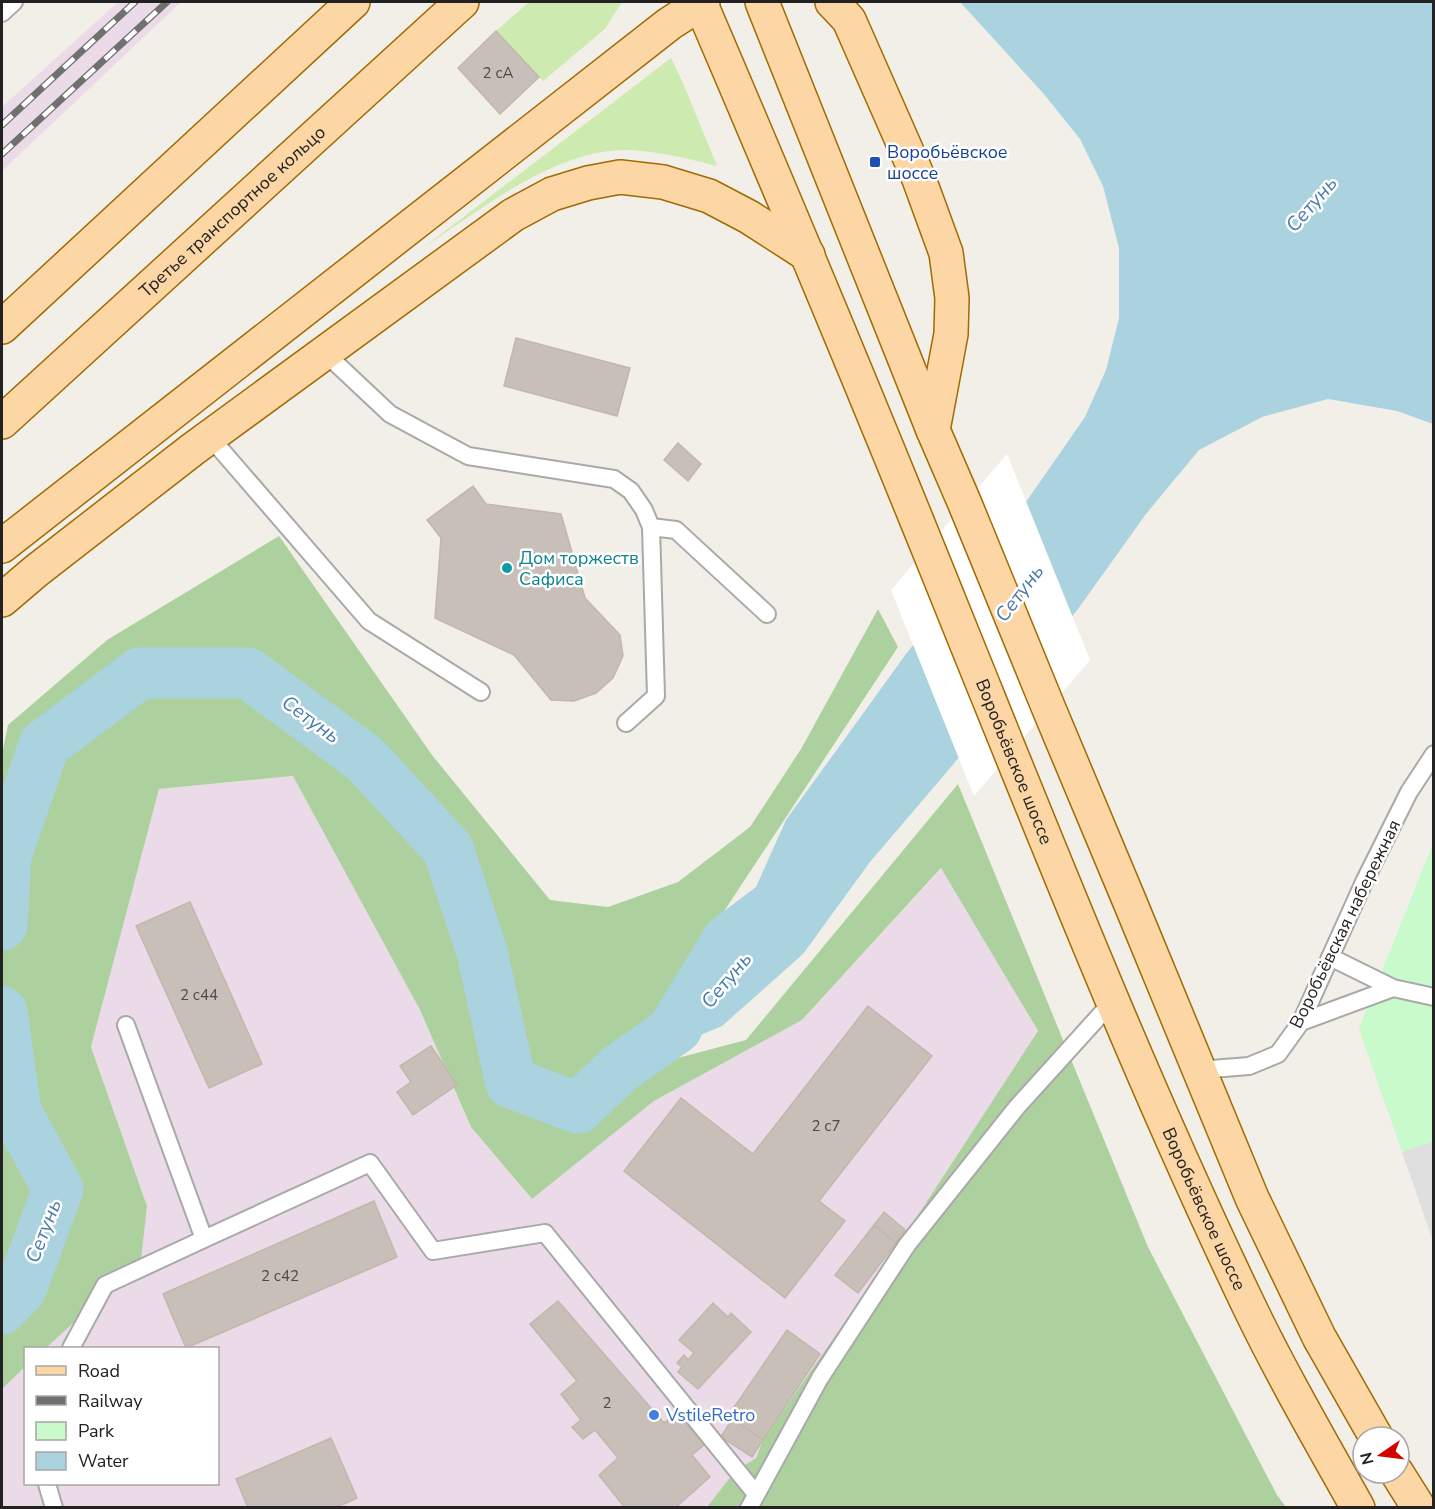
<svg xmlns="http://www.w3.org/2000/svg" width="1435" height="1509" font-family="'Nunito Sans',sans-serif">
<style>
.residential{fill:#e0dfdf}
.industrial{fill:#ebdbe8}
.grass{fill:#cdebb0}
.forest{fill:#add19e}
.park{fill:#c8facc}
.water{fill:#aad3df}
.pier{fill:#fff}
.lines{fill:none;stroke-linecap:round;stroke-linejoin:round}
.river{stroke:#aad3df;stroke-width:51}
.building{fill:#c7bfb8;stroke:#c4b6ab;stroke-width:1.5}
.lane-casing{stroke:#a9a9a9;stroke-width:20}
.primary-casing{stroke:#a06b00;stroke-width:36}
.lane{stroke:#fff;stroke-width:16}
.primary{stroke:#fcd6a4;stroke-width:33}
.rail-casing{stroke:#707070;stroke-width:7}
.rail{stroke:#fff;stroke-width:4.5;stroke-dasharray:14;stroke-linecap:butt}
.transit-dot{fill:#1a4fb4;stroke:#fff;stroke-width:2}
.culture-dot{fill:#0f9aa8;stroke:#fff;stroke-width:2}
.shop-dot{fill:#3f7fe0;stroke:#fff;stroke-width:2}
.labels{text-anchor:middle;stroke-width:5;stroke-linejoin:round;paint-order:stroke}
.number-label{font-size:15px;fill:#4b4948}
.transit-label{font-size:18px;fill:#164399;stroke:#fff;text-anchor:start}
.street-label{font-size:18px;fill:#222;stroke:#fff}
.culture-label{font-size:18px;fill:#0d838f;stroke:#fff;text-anchor:start}
.shop-label{font-size:18px;fill:#366cbe;stroke:#fff;text-anchor:start}
.water-label{font-size:20px;font-style:italic;fill:#4a7aab;stroke:#fff}
</style>
<rect width="100%" height="100%" fill="#f2efe9"/>
<path class="residential" d="M1433,1141V1241L1402,1152Z"/>
<path class="industrial" d="M118,2H181L2,171V107Z
M294,776L420,1010L471,1127L532,1199L654,1101L802,1020L942,868L1038,1032L907,1232L763,1440L756,1458L735,1471L707,1507L2,1508V1389L25,1367L26,1484H218V1348H46L141,1261L147,1206L91,1047L159,789Z"/>
<path class="grass" d="M529,2H622L605,29L543,81L496,31Z
M671,58L683,83L717,166C687,158 653,150 622,150C552,152 480,210 423,248Z"/>
<path class="forest" d="M279,536L432,755L550,900L608,907L678,882L750,827L801,749L878,609L898,647L617,1074L746,1040L958,784L1148,1247L1277,1495L1286,1507H707L735,1471L756,1458L763,1440L907,1232L1038,1031L941,868L802,1020L654,1101L532,1199L471,1127L420,1010L293,776L159,789L91,1047L147,1206L141,1261L46,1348H26L25,1367L2,1389V754L8,725L107,640Z"/>
<path class="park" d="M1433,843V1141L1402,1152L1359,1029Z"/>
<path class="water" d="M960,2H1433V424L1397,411L1328,399L1262,417L1199,450L1146,514L1078,609L951,767L870,862L803,954L722,1026L619,1069L708,923L756,887L786,820L906,654L1026,502L1085,417L1106,370L1119,318V248L1103,186L1080,139L1043,93Z"/>
<path class="pier" d="M1007,454L1090,660L974,796L891,590Z"/>
<g class="lines">
<path class="river" d="M2,925L6,856L44,745L140,673H248L365,759L448,849L482,952L511,1083L578,1108L619,1069L677,1028
M2,1012L16,1112L58,1189L21,1289L2,1309"/>
</g>
<path class="building" d="M496,31L539,77L500,114L458,68Z
M516,338L630,368L617,416L504,386Z
M678,443L701,464L688,481L664,460Z
M473,486L486,504L561,514L585,598L620,635L623,656L613,678L596,693L574,701L551,700L514,655L435,618L441,538L427,520Z
M190,902L262,1064L209,1088L136,926Z
M868,1006L932,1056L819,1201L845,1221L785,1298L624,1171L681,1098L753,1154Z
M431,1046L457,1085L413,1115L397,1092L411,1082L400,1066Z
M374,1201L397,1257L186,1348L163,1294Z
M884,1212L905,1230L896,1243L874,1225Z
M874,1225L896,1243L858,1293L835,1275Z
M558,1301L664,1423L678,1411L692,1428L696,1424L710,1440L692,1455L710,1477L675,1508H625L599,1475L618,1458L595,1430L583,1439L572,1427L581,1420L561,1394L577,1381L530,1324Z
M713,1303L728,1317L731,1313L751,1332L698,1389L678,1372L682,1367L677,1363L684,1355L688,1360L694,1353L679,1340Z
M787,1330L820,1354L763,1440L728,1416Z
M732,1419L763,1440L752,1457L721,1437Z
M331,1438L357,1498L335,1508H248L236,1479Z"/>
<g class="lines">
<defs>
<path id="lane" d="M2,13L14,2
M325,353L390,414L468,456L614,479L631,491L644,510L651,527L656,696L626,723
M210,437L369,621L481,692
M651,527L676,530L767,614
M1330,957L1393,988L1434,997
M1301,1022L1393,988
M126,1025L204,1239L370,1163L433,1251L545,1233L756,1494
M1199,1070L1249,1066L1278,1054L1301,1022L1364,882L1409,792L1434,754
M71,1348L105,1285L204,1239
M47,1484L54,1508
M749,1508L820,1378L907,1245L1017,1107L1112,1002"/>
<g id="primary">
<path id="s1" d="M700,2C790,212 878,423 963,635C1054,860 1143,1085 1248,1304C1281,1373 1320,1440 1358,1508"/>
<path d="M762,2L933,430L965,504L1049,709L1129,900L1252,1198L1319,1337L1376,1437"/>
<path d="M832,2L849,20L919,179L946,253L952,298L951,334L933,430"/>
<path d="M2,327L353,2"/>
<path id="s2" d="M2,422L462,2"/>
<path d="M2,546L669,24L703,2"/>
<path d="M2,600L36,571L193,449L513,215L552,194L588,183L620,177L663,182L709,196L749,217L808,255"/>
<path d="M1397,1473L1419,1508"/>
</g>
</defs>
<use href="#lane" class="lane-casing"/>
<use href="#primary" class="primary-casing"/>
<use href="#lane" class="lane"/>
<use href="#primary" class="primary"/>
<defs>
<path id="rail" d="M2,125L135,2
M2,154L167,2"/>
</defs>
<use href="#rail" class="rail-casing"/>
<use href="#rail" class="rail"/>
</g>
<rect class="transit-dot" x="869" y="156" width="12" height="12" rx="3"/>
<circle class="culture-dot" cx="507" cy="568" r="6"/>
<circle class="shop-dot" cx="654" cy="1415" r="6"/>
<g class="labels">
<g class="number-label">
<text x="498" y="78">2 сА</text>
<text x="199" y="1000">2 с44</text>
<text x="826" y="1131">2 с7</text>
<text x="280" y="1281">2 с42</text>
<text x="607" y="1408">2</text>
</g>
<g class="transit-label">
<text x="887" y="158">Воробьёвское<tspan x="887" dy="21">шоссе</tspan></text>
</g>
<g class="street-label">
<text dy="6" stroke="none"><textPath href="#s2" startOffset="312">Третье транспортное кольцо</textPath></text>
<text dy="6" stroke="none"><textPath href="#s1" startOffset="822">Воробьёвское шоссе</textPath></text>
<text transform="translate(1345 924) rotate(-64)" y="6">Воробьёвская набережная</text>
<text dy="6" stroke="none"><textPath href="#s1" startOffset="1308">Воробьёвское шоссе</textPath></text>
</g>
<g class="culture-label">
<text x="519" y="564">Дом торжеств<tspan x="519" dy="21">Сафиса</tspan></text>
</g>
<g class="shop-label">
<text x="666" y="1421">VstileRetro</text>
</g>
<g class="water-label">
<text transform="translate(1311 204) rotate(-49)" y="7">Сетунь</text>
<text transform="translate(1019 593) rotate(-53)" y="7">Сетунь</text>
<text transform="translate(311 719) rotate(36)" y="7">Сетунь</text>
<text transform="translate(726 980) rotate(-50)" y="7">Сетунь</text>
<text transform="translate(43 1231) rotate(-69)" y="7">Сетунь</text>
</g>
</g>
<rect width="1435" height="1509" fill="none" stroke="#222222" stroke-width="6"/>
<rect x="24" y="1347" width="195" height="138" fill="#ffffff" stroke="#a7a7a7" stroke-width="1.5"/>
<rect x="36" y="1366" width="30" height="9" fill="#fcd6a4" stroke="#a7a7a7" stroke-width="1.5"/>
<text x="78" y="1377" font-size="18" fill="#222222">Road</text>
<rect x="36" y="1396" width="30" height="9" fill="#707070" stroke="#a7a7a7" stroke-width="1.5"/>
<text x="78" y="1407" font-size="18" fill="#222222">Railway</text>
<rect x="36" y="1422" width="30" height="18" fill="#c8facc" stroke="#a7a7a7" stroke-width="1.5"/>
<text x="78" y="1437" font-size="18" fill="#222222">Park</text>
<rect x="36" y="1452" width="30" height="18" fill="#aad3df" stroke="#a7a7a7" stroke-width="1.5"/>
<text x="78" y="1467" font-size="18" fill="#222222">Water</text>
<g transform="translate(1381 1455) rotate(256)"><circle r="28" fill="#ffffff" stroke="#a7a7a7" stroke-width="1.5"/>
<path d="M0-4.5L10 22L0 15L-10 22Z" fill="#d40000"/>
<text y="-9" font-size="16" font-weight="bold" text-anchor="middle" fill="#222222">N</text>
</g>
</svg>
